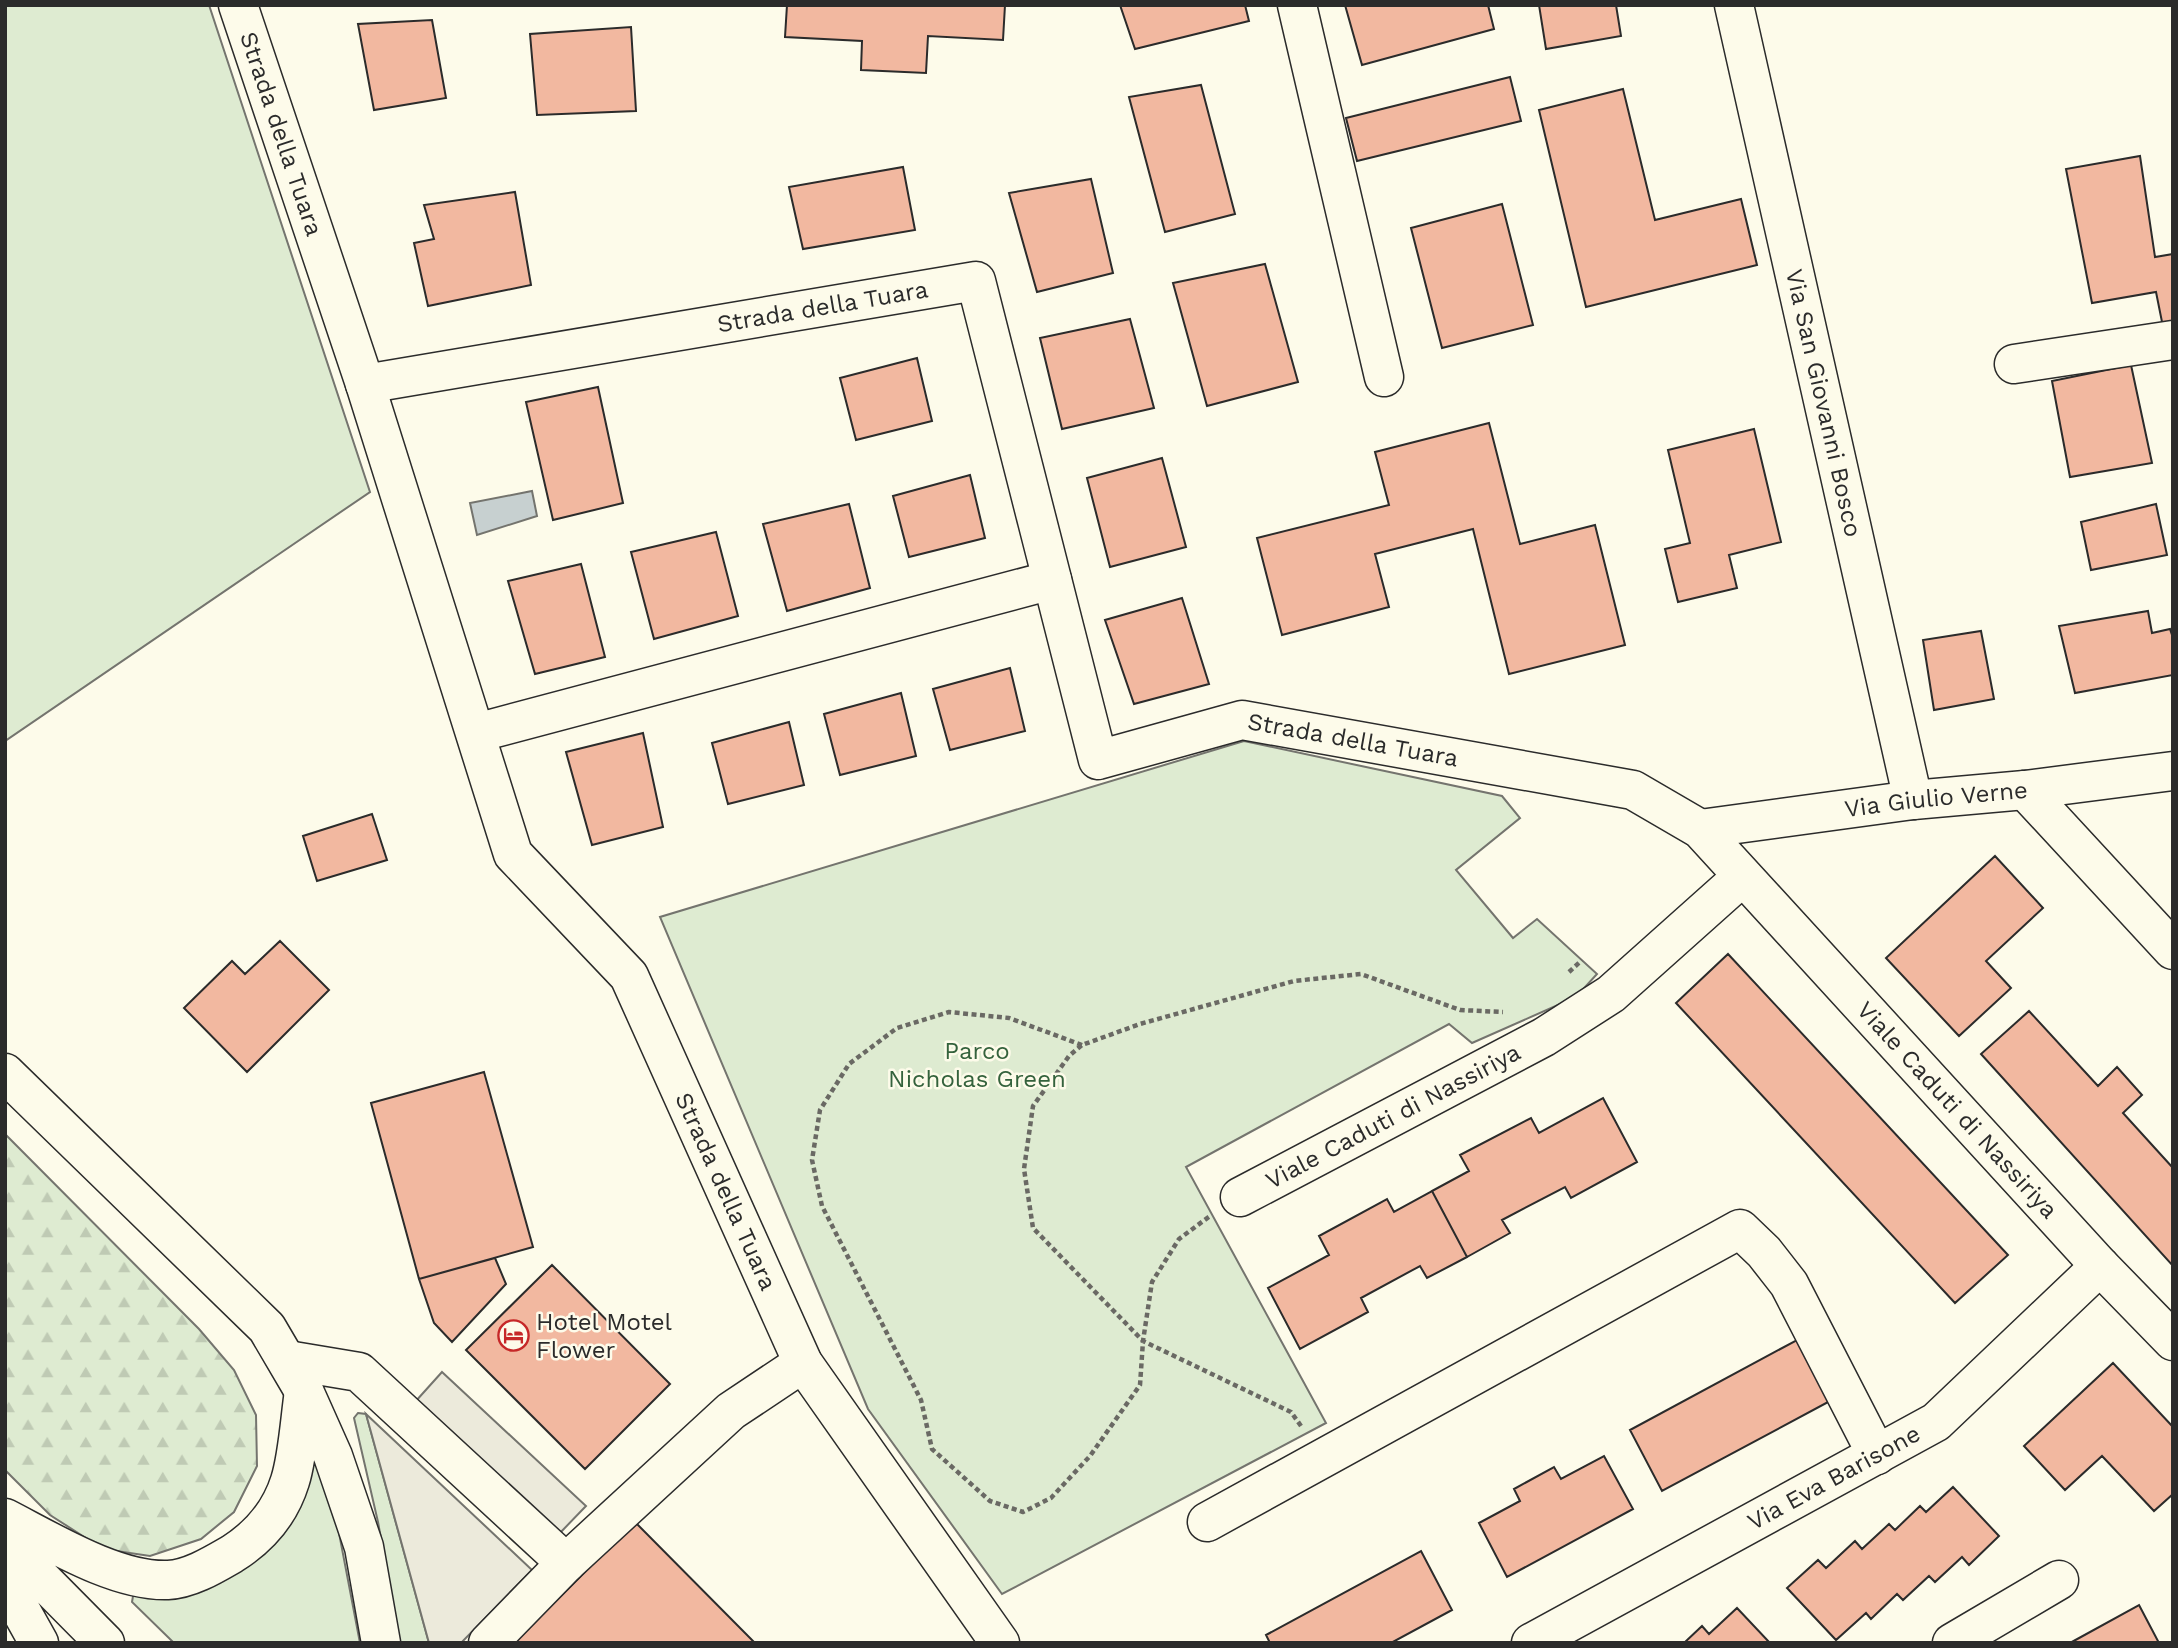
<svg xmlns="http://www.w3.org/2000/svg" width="2178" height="1648" font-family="'Work Sans',sans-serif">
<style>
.green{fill:#deebd1;stroke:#74746e;stroke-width:2}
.forest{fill:url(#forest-firs);stroke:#74746e;stroke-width:2}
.parking{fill:#eceadb;stroke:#74746e;stroke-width:2}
.water{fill:#c7d0d0;stroke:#74746e;stroke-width:2}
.building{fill:#f2b8a0;stroke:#2b2b2b;stroke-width:2}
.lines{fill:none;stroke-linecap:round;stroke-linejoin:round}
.minor-casing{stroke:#2b2b2b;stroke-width:41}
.major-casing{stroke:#2b2b2b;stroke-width:41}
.path{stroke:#6a6964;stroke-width:4.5;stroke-dasharray:5 3.5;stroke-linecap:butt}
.minor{stroke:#fdfbea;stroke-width:38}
.major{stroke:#fdfbea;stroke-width:38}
.labels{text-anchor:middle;stroke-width:5;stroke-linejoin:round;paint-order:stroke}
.street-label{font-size:24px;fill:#2b2b2b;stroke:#fdfbea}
.park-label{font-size:24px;fill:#34623c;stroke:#fdfbea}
.poi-label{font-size:24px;fill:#2b2b2b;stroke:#fdfbea;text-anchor:start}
</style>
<defs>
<pattern id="forest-firs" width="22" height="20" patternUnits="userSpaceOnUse" patternTransform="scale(1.75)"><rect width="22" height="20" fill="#deebd1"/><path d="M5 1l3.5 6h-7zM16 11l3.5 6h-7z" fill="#bfcab4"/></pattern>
</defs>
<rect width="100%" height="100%" fill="#fdfbea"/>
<path class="green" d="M5,5H209L370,492L5,741Z
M1244,741L1502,796L1520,818L1456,870L1513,938L1537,919L1597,974L1576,997L1472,1043L1449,1024L1186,1167L1326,1423L1002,1594L868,1409L660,917Z
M358,1413L366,1414L429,1643H400L378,1522L354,1418Z
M308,1443L335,1512L360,1643H174L132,1602L133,1596L212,1583Z"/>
<path class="forest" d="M5,1134L199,1329L234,1370L256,1415L257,1466L234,1512L201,1539L150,1556L103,1549L50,1515L5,1470Z"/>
<path class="parking" d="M442,1372L586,1506L558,1535L415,1402Z
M366,1414L532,1570L461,1643H429Z"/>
<path class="water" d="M532,491L537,516L477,535L470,503Z"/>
<path class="building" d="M787,5H1005L1003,40L928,36L926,73L861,70L862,41L785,37Z
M1120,5H1245L1249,21L1135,49Z
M1345,5H1488L1494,29L1362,65Z
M1539,5H1616L1621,36L1546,49Z
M432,20L446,98L374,110L358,24Z
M631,27L636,111L537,115L530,34Z
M1510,77L1521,121L1357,161L1346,118Z
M1201,85L1235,214L1165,232L1129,97Z
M1623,89L1655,220L1741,199L1757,265L1586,307L1539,110Z
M2140,156L2155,257L2173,254V326L2163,327L2156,292L2092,303L2066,169Z
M903,167L915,230L803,249L789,187Z
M1091,179L1113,273L1037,292L1009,193Z
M515,192L531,285L428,306L414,243L434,239L424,205Z
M1502,204L1533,325L1442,348L1411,228Z
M1265,264L1298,382L1207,406L1173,283Z
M1130,319L1154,408L1062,429L1040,338Z
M917,358L932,421L856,440L840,378Z
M2131,365L2152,463L2070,477L2052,381Z
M598,387L623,503L553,520L526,402Z
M1489,423L1520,544L1595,525L1625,645L1509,674L1473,529L1375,554L1389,607L1282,635L1257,538L1389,505L1375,452Z
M1754,429L1781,542L1729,555L1737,588L1678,602L1665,549L1690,543L1668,450Z
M1162,458L1186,547L1110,567L1087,478Z
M970,475L985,538L909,557L893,496Z
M849,504L870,588L787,611L763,524Z
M2156,504L2167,555L2091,570L2081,522Z
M716,532L738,616L654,639L631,552Z
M581,564L605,657L535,674L508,581Z
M1182,598L1209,684L1134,704L1105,620Z
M2148,611L2152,633L2170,629L2173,638V675L2075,693L2059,626Z
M1981,631L1994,699L1934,710L1923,640Z
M1010,668L1025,731L950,750L933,689Z
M901,693L916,756L840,775L824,714Z
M789,722L804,785L728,804L712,743Z
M643,733L663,827L592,845L566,752Z
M372,814L387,860L317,881L303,836Z
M1995,856L2043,908L1986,961L2011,988L1959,1036L1886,958Z
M280,941L329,990L247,1072L184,1008L232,961L245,974Z
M1728,954L2008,1255L1955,1303L1676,1003Z
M2029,1011L2098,1086L2117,1067L2142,1095L2123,1113L2173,1168V1266L1981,1054Z
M484,1072L533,1247L419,1279L371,1103Z
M1603,1098L1637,1162L1571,1198L1565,1187L1502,1220L1510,1233L1467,1257L1432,1191L1469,1171L1460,1155L1531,1118L1539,1133Z
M1432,1191L1467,1257L1427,1278L1420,1266L1361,1298L1368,1312L1300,1349L1268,1288L1329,1255L1319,1236L1387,1199L1394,1212Z
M495,1258L506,1284L452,1342L434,1323L419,1279Z
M552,1265L670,1384L585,1469L466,1350Z
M1797,1340L1830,1401L1662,1491L1630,1430Z
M2113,1363L2173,1427V1494L2154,1511L2102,1456L2065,1490L2024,1446Z
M1604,1456L1633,1509L1507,1577L1479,1523L1520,1501L1514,1489L1554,1467L1561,1479Z
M1953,1487L1999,1536L1969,1565L1962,1557L1935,1582L1929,1576L1903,1600L1897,1594L1871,1619L1866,1613L1836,1640L1787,1588L1818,1560L1826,1568L1855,1541L1862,1549L1889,1524L1895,1530L1920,1506L1926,1512Z
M635,1522L755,1643H514Z
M1421,1551L1452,1610L1391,1643H1270L1266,1635Z
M2139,1605L2159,1643H2070Z
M1737,1608L1770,1643H1684L1702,1626L1709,1634Z"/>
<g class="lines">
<defs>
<g id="minor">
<path id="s1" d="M238,5L365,384L513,854L629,976L803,1363L1000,1643"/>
<path d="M1297,5L1384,377"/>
<path id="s2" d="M1734,5L1913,800"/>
<path d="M2014,364L2173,340"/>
<path id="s3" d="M365,384L976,281L1098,760L1242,720L1633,790L1700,829L2100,1266L2173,1341"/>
<path d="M476,733L1052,580"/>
<path d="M2025,790L2173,950"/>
<path id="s4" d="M1700,829L1913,800L2025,790L2173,771"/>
<path d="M5,1073L267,1328L304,1391"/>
<path id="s5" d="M1240,1197L1544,1037L1611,994L1742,877"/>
<path d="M287,1360L359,1372L566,1563"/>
<path d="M1207,1522L1740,1229L1764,1252L1789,1284L1877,1455"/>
<path d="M488,1643L566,1563L731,1411L803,1363"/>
<path id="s6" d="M1531,1643L1936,1422L2100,1266"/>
<path d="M1952,1643L2059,1580"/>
</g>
<path id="major" d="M304,1391L333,1456L364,1547L381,1643
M5,1518C50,1541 116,1582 168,1580C190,1579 213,1565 232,1554C259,1537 280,1513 290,1481C298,1456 300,1418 304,1391
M5,1542L105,1643
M5,1582L39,1643"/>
</defs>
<use href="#minor" class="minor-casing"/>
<use href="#major" class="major-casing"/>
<path class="path" d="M1569,972L1582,960
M1082,1045L1009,1018L949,1012L897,1028L849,1064L820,1110L812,1160L822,1206L921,1400L932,1449L990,1501L1023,1512L1051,1498L1090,1456L1140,1385L1143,1341L1152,1282L1179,1239L1210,1216
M1301,1426L1291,1412L1143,1341L1033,1228L1024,1169L1033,1106L1069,1056L1082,1045L1140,1024L1294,981L1361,974L1460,1010L1503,1012"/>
<use href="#minor" class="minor"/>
<use href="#major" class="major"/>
</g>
<defs>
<symbol id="hotel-ring" viewBox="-11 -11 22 22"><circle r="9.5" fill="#fdfbea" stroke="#c62828" stroke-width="1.5"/><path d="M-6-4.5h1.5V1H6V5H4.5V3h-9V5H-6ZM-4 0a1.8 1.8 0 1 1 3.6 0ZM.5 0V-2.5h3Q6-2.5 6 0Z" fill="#c62828"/></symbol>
</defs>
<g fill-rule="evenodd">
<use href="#hotel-ring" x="496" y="1318" width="35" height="35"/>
</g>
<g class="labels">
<g class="street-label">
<text dy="8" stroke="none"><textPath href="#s1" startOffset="136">Strada della Tuara</textPath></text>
<text dy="8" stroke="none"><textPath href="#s3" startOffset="464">Strada della Tuara</textPath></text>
<text dy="8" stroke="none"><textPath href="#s2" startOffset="408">Via San Giovanni Bosco</textPath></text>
<text dy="8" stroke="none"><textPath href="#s3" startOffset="1376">Strada della Tuara</textPath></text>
<text dy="8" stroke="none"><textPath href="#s4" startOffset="238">Via Giulio Verne</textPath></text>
<text dy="8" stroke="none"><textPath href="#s3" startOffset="2119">Viale Caduti di Nassiriya</textPath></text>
<text dy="8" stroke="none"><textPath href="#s5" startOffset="173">Viale Caduti di Nassiriya</textPath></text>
<text dy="8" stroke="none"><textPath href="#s1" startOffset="1297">Strada della Tuara</textPath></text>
<text dy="8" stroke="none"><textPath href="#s6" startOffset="345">Via Eva Barisone</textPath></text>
</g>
<g class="park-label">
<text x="977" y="1059">Parco<tspan x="977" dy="28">Nicholas Green</tspan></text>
</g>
<g class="poi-label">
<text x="536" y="1330">Hotel Motel<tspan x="536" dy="28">Flower</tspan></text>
</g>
</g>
<rect width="2178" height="1648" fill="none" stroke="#2b2b2b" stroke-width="14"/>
</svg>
